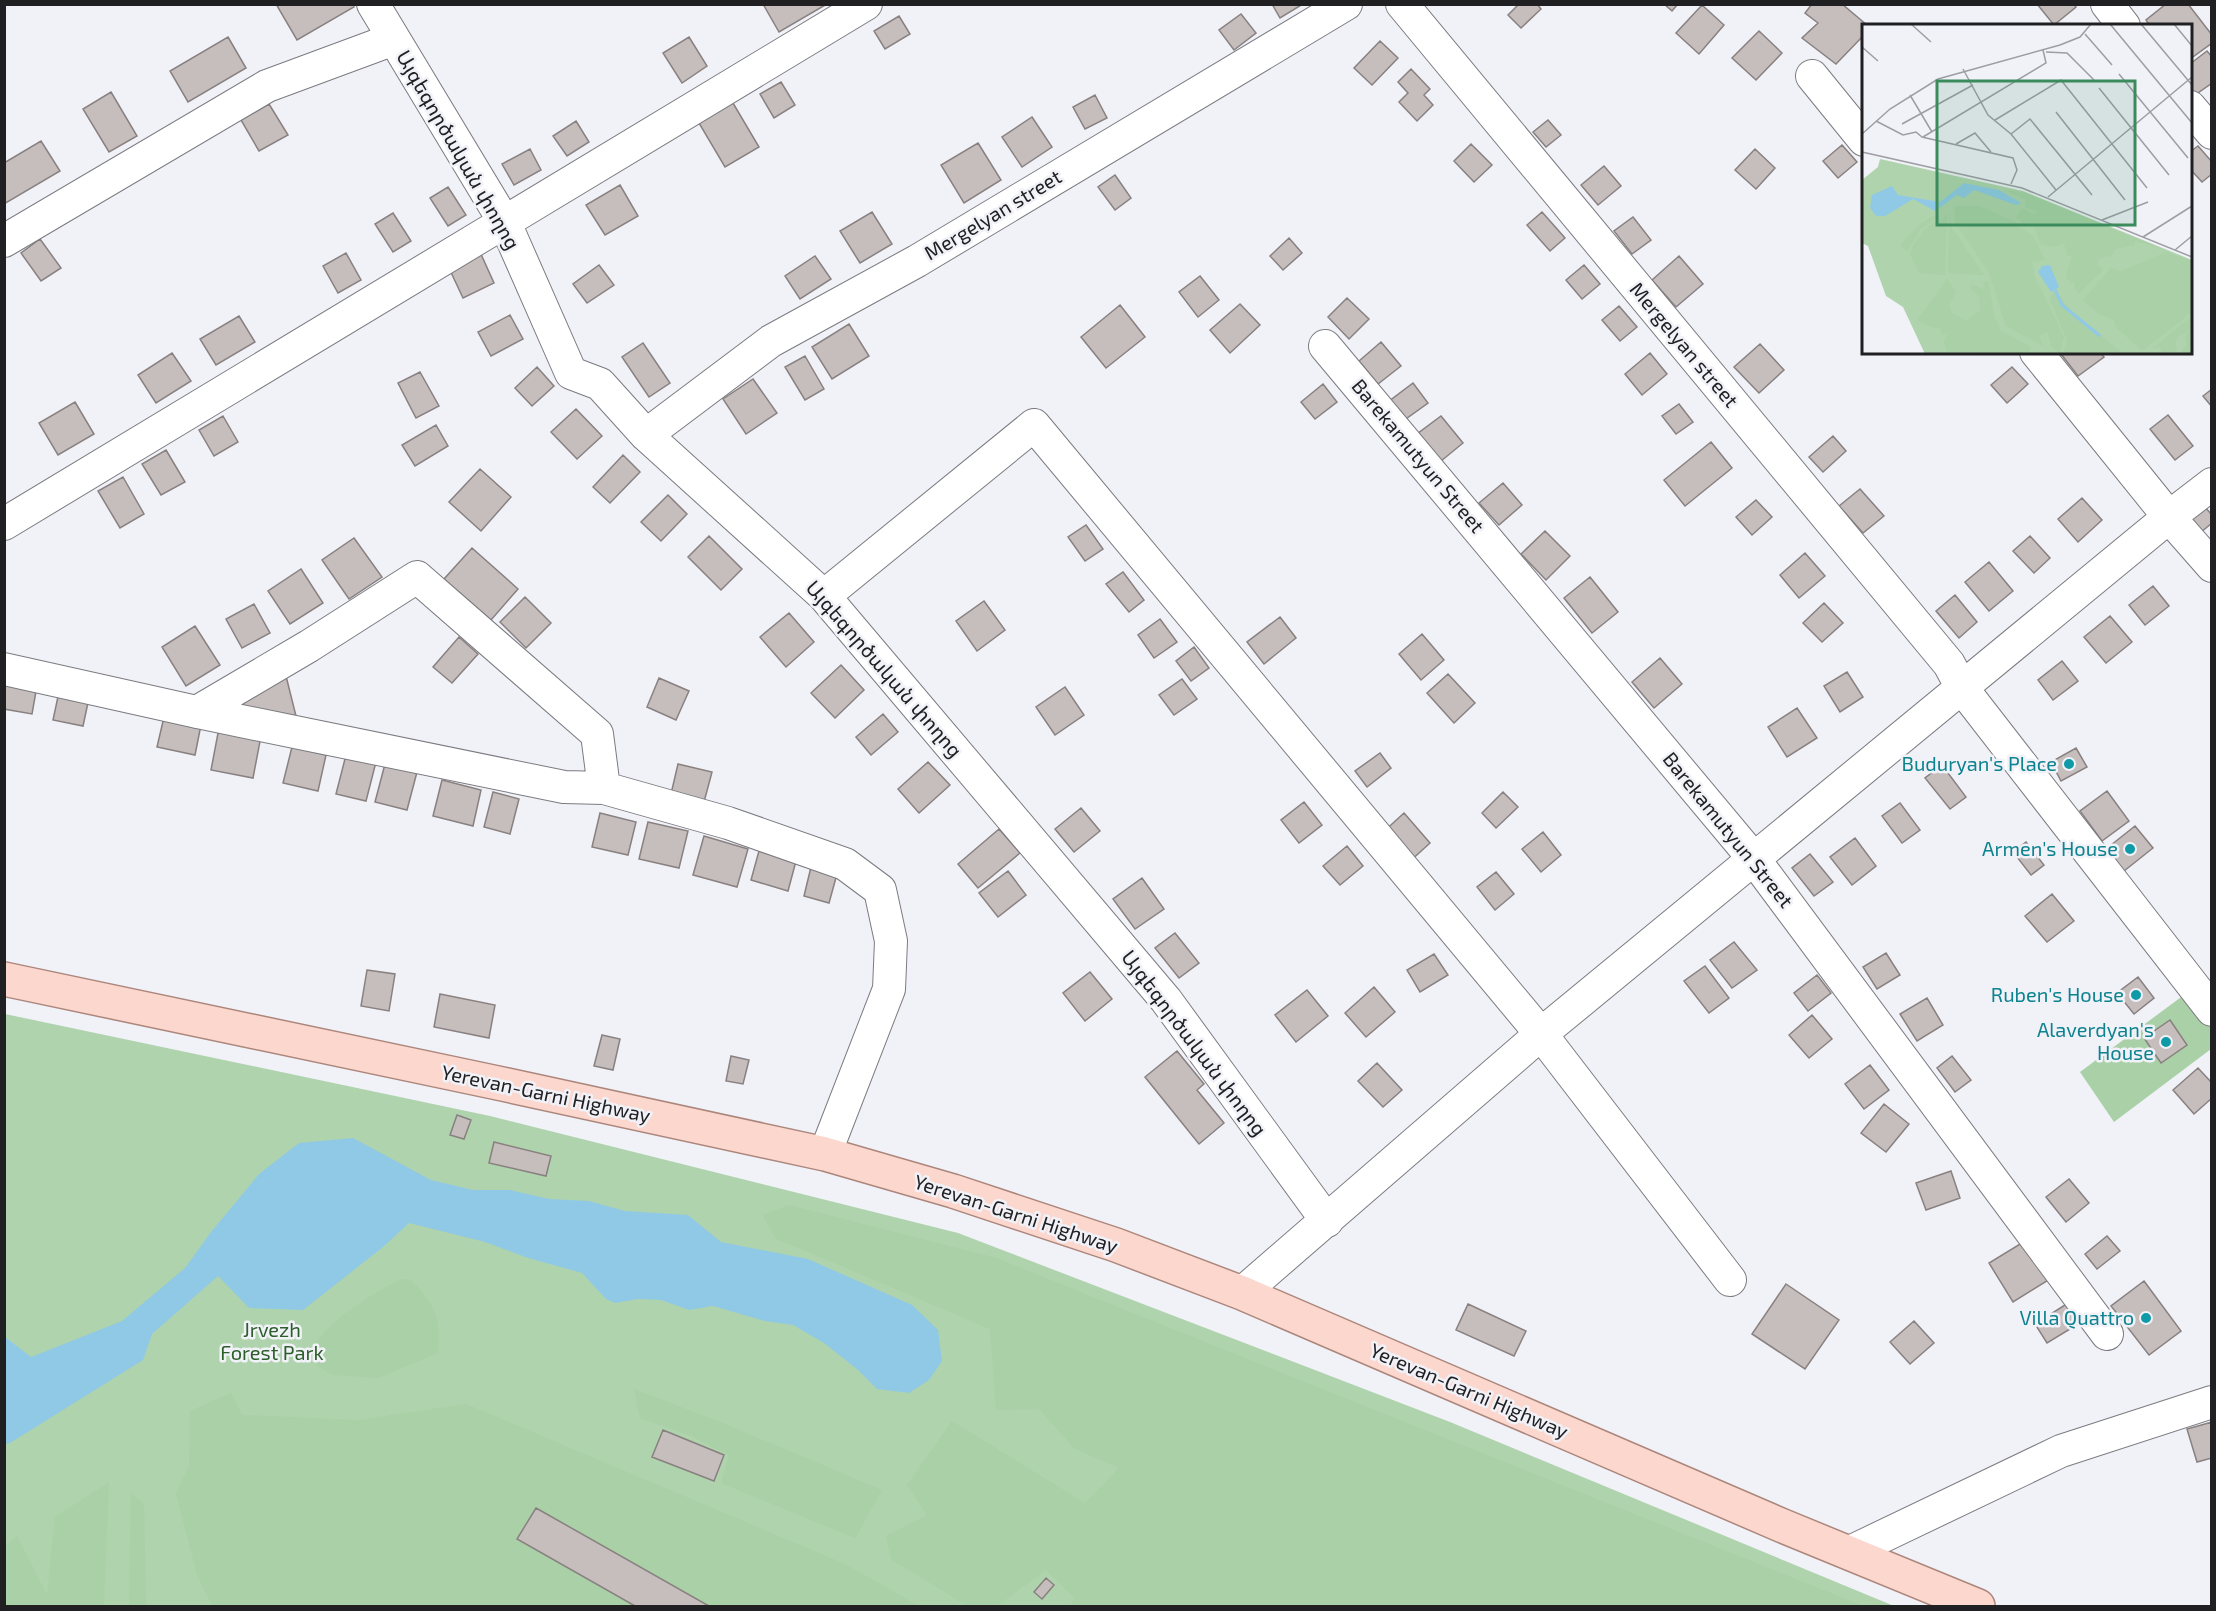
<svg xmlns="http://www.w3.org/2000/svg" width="2216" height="1611" font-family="'Exo 2','Noto Sans Armenian',sans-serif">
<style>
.green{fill:#afd3ac}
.forest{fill:#a9d0a6}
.water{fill:#90c9e6}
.building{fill:#c6bebd;stroke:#888180;stroke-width:1.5}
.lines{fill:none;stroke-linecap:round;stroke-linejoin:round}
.minor-casing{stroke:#7b7b81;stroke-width:34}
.major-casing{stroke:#ac867b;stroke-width:36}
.minor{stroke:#fff;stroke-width:32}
.major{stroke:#fbd7cd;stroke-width:33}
.culture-dot{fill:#0f9aa8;stroke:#f1f1f8;stroke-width:2}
.labels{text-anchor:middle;stroke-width:5;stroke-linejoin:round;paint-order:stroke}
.street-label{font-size:20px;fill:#202023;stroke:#f1f1f8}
.culture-label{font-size:20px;fill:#0d838f;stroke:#f1f1f8;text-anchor:end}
.park-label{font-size:20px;fill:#2b5e28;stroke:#f1f1f8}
.inset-river{fill:none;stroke:#90c9e6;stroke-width:3}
.inset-road{fill:none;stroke:#9d9da3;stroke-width:1.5}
.view{fill:#3b8b5c;fill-opacity:0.15;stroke:#3b8b5c;stroke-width:3}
.inset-edge{fill:none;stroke:#202023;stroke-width:3}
</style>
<rect width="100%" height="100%" fill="#f1f1f8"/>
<path class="green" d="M5,1014L490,1116L958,1233L1450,1422L1894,1606H5Z"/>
<path class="forest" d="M2188,992L2211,1021V1049L2114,1122L2080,1072Z
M789,1205L996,1258L1863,1606H1070L1075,1598L1046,1570L997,1606H967L891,1559L886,1536L927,1515L907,1485L952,1421L1085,1503L1119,1468L1074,1448L1039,1409L996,1410L990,1329L775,1238L763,1215Z
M401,1279L411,1280C436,1307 441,1316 438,1353L378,1378L333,1375L319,1367L310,1351C332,1317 366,1298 401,1279Z
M634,1389L725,1424L882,1490L855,1538L721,1483L729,1455L691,1436L640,1418Z
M231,1393L242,1415L359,1420L466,1404L845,1564L919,1606H212L197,1575L176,1493L189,1466L190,1411Z
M109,1482L104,1606H5V1546L17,1536L47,1595L55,1517Z
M131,1494L144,1504L146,1606H129Z"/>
<path class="water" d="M353,1138L431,1180L473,1190H510L549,1199L589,1201L625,1211L688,1215L721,1242L808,1259L912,1305L938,1330L942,1361L929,1380L909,1393L877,1389L858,1370L824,1343L793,1325L765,1321L713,1306L689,1310L661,1300L638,1299L615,1303L606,1299L582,1273L528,1258L485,1242L409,1223L383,1247L303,1310L249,1308L218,1276L152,1334L143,1360L10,1443L5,1444V1337L31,1357L122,1321L185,1268L211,1232L259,1174L299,1143Z"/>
<path class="building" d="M276,4H353L354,7L297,40Z
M763,4H827L779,32Z
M1272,4H1303L1280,18Z
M1519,4H1537L1541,9L1521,28L1508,15Z
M1664,4H1678L1672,11Z
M1812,4H1842L1868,26H1864V35L1836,64L1802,38L1818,23L1805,13Z
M2037,4H2074L2076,7L2054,25Z
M2166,4H2188L2212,35V43L2190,59V26H2150L2146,20Z
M1702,5L1724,25L1699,54L1676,33Z
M1241,14L1256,33L1234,50L1219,30Z
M899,16L910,34L885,49L874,31Z
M1759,31L1782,53L1756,80L1732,58Z
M228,37L246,68L188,102L170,71Z
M689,37L707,66L682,83L663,53Z
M1380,41L1398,58L1372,85L1354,68Z
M2207,51L2212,57V83L2195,95L2190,89V64Z
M1411,69L1430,89L1424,95L1433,105L1417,121L1399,102L1408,93L1398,82Z
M781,82L795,105L774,118L760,94Z
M111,92L137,136L109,152L83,109Z
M1095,95L1107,118L1085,129L1073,107Z
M730,98L759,147L725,167L696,118Z
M269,104L288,135L259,151L241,120Z
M1032,117L1052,147L1022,167L1002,137Z
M1548,120L1561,135L1546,147L1533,132Z
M576,121L589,142L567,156L553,136Z
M41,141L60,171L4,204V163Z
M978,143L1001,180L964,203L941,165Z
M1471,144L1492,165L1474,182L1454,161Z
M1842,145L1857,162L1838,178L1823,161Z
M2198,146L2212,162V174L2202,182L2190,169V152Z
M530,149L541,170L514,185L502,164Z
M1755,149L1775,168L1756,189L1735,170Z
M1604,166L1621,186L1598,205L1581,185Z
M1115,175L1131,198L1115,210L1098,187Z
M620,185L638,216L605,235L586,205Z
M448,187L466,215L448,226L430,198Z
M872,212L892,244L860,263L840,231Z
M1542,212L1565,238L1550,251L1527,225Z
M393,213L411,241L393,252L375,224Z
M1633,217L1651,240L1632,254L1614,231Z
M1289,238L1302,253L1283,270L1270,256Z
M40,239L61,268L41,281L21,253Z
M480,252L494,283L463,298L448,266Z
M346,253L361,280L338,293L323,266Z
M815,256L831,279L800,299L785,276Z
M1679,256L1703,284L1676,307L1652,280Z
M599,265L614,285L587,303L573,284Z
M1584,265L1600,284L1582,299L1566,280Z
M1200,276L1219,300L1198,317L1179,292Z
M1347,298L1369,319L1349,339L1328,317Z
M1240,304L1260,325L1230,353L1210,330Z
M1120,305L1145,337L1106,368L1081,337Z
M1619,306L1637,327L1620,341L1602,320Z
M510,315L523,339L491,356L478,332Z
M239,316L255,342L216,365L200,339Z
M849,324L869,356L832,379L812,347Z
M1381,342L1401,366L1378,384L1359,361Z
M643,343L670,383L649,397L622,357Z
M1760,344L1784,370L1759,393L1734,367Z
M2063,352H2100L2104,357L2078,376L2061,354Z
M172,353L191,381L156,403L138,375Z
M1650,353L1667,374L1642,395L1625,374Z
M805,356L824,389L805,400L785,367Z
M537,367L554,386L532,406L515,388Z
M2012,367L2028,384L2007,403L1991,385Z
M420,372L439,406L416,418L398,383Z
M753,379L777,413L746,434L723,399Z
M1413,383L1428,403L1403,421L1388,402Z
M1323,384L1337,402L1315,419L1301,402Z
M2212,389V407L2203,396Z
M75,402L94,434L58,455L39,423Z
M1679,404L1693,422L1676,434L1662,416Z
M576,409L602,436L577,459L551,432Z
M2168,415L2193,446L2175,460L2150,429Z
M223,416L238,442L214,456L199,430Z
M1441,416L1463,443L1435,466L1413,437Z
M436,425L448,446L415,466L402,445Z
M1833,436L1846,451L1823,472L1809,457Z
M1711,442L1732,468L1685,506L1664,480Z
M166,450L185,482L161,495L142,464Z
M623,455L640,472L610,503L593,487Z
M480,469L511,497L481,531L449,502Z
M123,477L144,514L120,528L98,491Z
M1503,483L1522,505L1499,525L1479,503Z
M1860,489L1884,516L1863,533L1839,506Z
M668,495L687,514L661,541L641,522Z
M2082,498L2102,520L2078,542L2058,519Z
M1756,500L1772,517L1752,535L1736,517Z
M2204,506L2212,515V523L2200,533L2188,519Z
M1086,525L1103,549L1085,561L1068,537Z
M1545,531L1570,556L1546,580L1521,554Z
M709,536L742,569L721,590L688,557Z
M2030,536L2050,558L2034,573L2013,551Z
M354,538L382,577L349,599L322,560Z
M472,548L518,589L491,620L444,579Z
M1805,553L1825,576L1799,598L1780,575Z
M1989,562L2013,591L1989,611L1965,582Z
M301,569L323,603L290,624L268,591Z
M1123,572L1144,600L1129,612L1106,584Z
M1590,577L1618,612L1592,633L1564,598Z
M2153,586L2169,606L2145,625L2129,605Z
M1955,595L1977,622L1959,638L1936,611Z
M525,597L551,623L526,648L500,622Z
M984,601L1005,630L977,651L956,621Z
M1824,603L1843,623L1822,642L1803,623Z
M254,604L270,633L242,648L226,619Z
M789,613L814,642L786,667L760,637Z
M2110,616L2132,642L2106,663L2084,637Z
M1280,617L1296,638L1264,664L1247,642Z
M1160,619L1177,642L1154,658L1138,635Z
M195,626L220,665L186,686L162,647Z
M1422,634L1444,660L1421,680L1399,654Z
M459,637L478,654L452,683L433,667Z
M1194,647L1209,668L1191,681L1176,661Z
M1660,658L1682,684L1654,708L1632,682Z
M2062,661L2078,681L2053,700L2038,680Z
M841,665L864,690L835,718L811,693Z
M1847,672L1863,697L1840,712L1824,686Z
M1448,674L1475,703L1454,723L1427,693Z
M286,676L296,716L243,706L247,693Z
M659,678L689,691L676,720L647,707Z
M1182,679L1197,699L1174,715L1159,695Z
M4,681L37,686L32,714L4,709Z
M1065,687L1084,715L1055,735L1036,707Z
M59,692L89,698L83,726L53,720Z
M1797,708L1817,738L1787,757L1768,727Z
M883,714L898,732L871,755L856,737Z
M164,717L201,725L195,755L157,747Z
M219,728L261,736L253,778L211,770Z
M292,747L326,755L318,791L283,783Z
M2076,748L2087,767L2061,781L2051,762Z
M1380,753L1391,768L1367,787L1355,771Z
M346,755L376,762L366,801L336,794Z
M928,762L950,785L919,813L898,789Z
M385,764L417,772L407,810L375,802Z
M678,764L712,772L704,802L671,794Z
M1942,765L1966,797L1950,809L1925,778Z
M442,780L481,790L473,826L433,816Z
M2107,791L2129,821L2102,841L2080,811Z
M493,792L519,799L510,834L484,827Z
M1503,792L1518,807L1496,828L1482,813Z
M1304,802L1322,825L1299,843L1281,820Z
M1900,803L1920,830L1902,843L1882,816Z
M1081,808L1100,831L1074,852L1055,829Z
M600,813L636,822L628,855L592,847Z
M1404,813L1430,843L1407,864L1381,834Z
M648,822L688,831L679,868L639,859Z
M2135,826L2153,848L2124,871L2106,849Z
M999,829L1020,853L978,888L958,864Z
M1543,832L1561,855L1541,872L1522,849Z
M704,836L748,849L737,887L693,875Z
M1855,838L1876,866L1852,885L1830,857Z
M2026,842L2044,865L2031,875L2013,852Z
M1347,846L1363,866L1340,885L1323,866Z
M759,851L796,861L788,891L751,880Z
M1810,854L1833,882L1814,896L1792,868Z
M811,867L837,874L829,903L804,896Z
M1008,871L1026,895L998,917L979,893Z
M1496,872L1514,894L1495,910L1477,887Z
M1142,878L1164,909L1135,929L1113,899Z
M2052,894L2074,921L2047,942L2025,916Z
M1175,933L1199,963L1179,978L1155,948Z
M1734,942L1757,970L1732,988L1710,960Z
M1886,953L1900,975L1877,989L1863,967Z
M1434,954L1448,975L1420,992L1407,970Z
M1705,966L1729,998L1709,1013L1684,981Z
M367,970L395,974L389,1011L361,1006Z
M1090,972L1112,999L1085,1021L1063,993Z
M1817,975L1831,993L1808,1011L1794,993Z
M2138,977L2154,998L2134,1014L2117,993Z
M1374,987L1395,1012L1366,1037L1345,1013Z
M1307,990L1328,1016L1296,1042L1275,1015Z
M440,994L495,1005L489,1038L434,1027Z
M1927,998L1943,1025L1917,1041L1900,1014Z
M1812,1015L1832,1039L1809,1058L1789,1035Z
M2170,1020L2187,1045L2161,1063L2144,1038Z
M602,1035L620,1039L613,1070L594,1066Z
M1177,1051L1204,1084L1197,1090L1224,1123L1199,1144L1145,1077Z
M731,1056L749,1060L743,1084L726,1081Z
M1952,1056L1971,1080L1955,1092L1937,1068Z
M1377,1063L1402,1090L1383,1107L1358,1081Z
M1870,1065L1889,1090L1864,1109L1845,1084Z
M2198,1068L2212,1083V1098L2194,1114L2173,1090Z
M1884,1104L1909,1124L1886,1152L1861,1133Z
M457,1115L471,1120L464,1139L450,1135Z
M494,1142L551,1156L546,1176L489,1163Z
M1951,1171L1960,1198L1926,1210L1916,1183Z
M2069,1179L2089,1203L2066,1222L2046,1197Z
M2107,1236L2120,1251L2097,1269L2085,1254Z
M2025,1241L2050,1279L2013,1302L1989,1263Z
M2144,1281L2181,1331L2149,1355L2111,1306Z
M1786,1284L1839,1320L1805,1369L1752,1334Z
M2068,1303L2080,1323L2047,1343L2035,1324Z
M1468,1304L1526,1331L1514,1356L1456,1330Z
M1914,1321L1934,1343L1910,1364L1890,1342Z
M2212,1422V1458L2197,1462L2187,1429Z
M663,1430L724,1455L714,1481L652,1457Z
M536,1508L709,1606H635L517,1539Z
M1046,1578L1054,1585L1042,1599L1034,1592Z"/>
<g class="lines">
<defs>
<path id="minor" d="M373,4L505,223L571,373L600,384L646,435L824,596L1166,1000L1327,1221
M1402,4L1949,664L1962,688L2212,1010
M2107,4L2124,26
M1812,76L1864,140
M2190,107L2212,133
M4,241L267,86L394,39
M1325,346L1754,859L2107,1334
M2036,352L2169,517L2212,566
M646,435L771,341L917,261L1346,4
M4,524L866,4
M824,596L1034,425L1541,1034L1730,1280
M4,669L197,712L564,787L604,788L728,823L845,864L880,890L891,941L889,989L825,1154
M197,712L309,646L417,577L597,734L604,788
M1242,1293L1541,1034L2169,517L2212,484
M1850,1552L2061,1451L2212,1402"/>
<path id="major" d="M4,979L493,1082L825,1154L953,1191L1116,1245L1242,1293L1783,1526L1978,1606"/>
</defs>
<use href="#minor" class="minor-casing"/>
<use href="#major" class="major-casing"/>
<use href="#minor" class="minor"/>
<use href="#major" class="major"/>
</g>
<g class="culture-dot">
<circle cx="2069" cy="764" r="6"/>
<circle cx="2130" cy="849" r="6"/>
<circle cx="2136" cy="995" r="6"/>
<circle cx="2166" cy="1042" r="6"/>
<circle cx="2146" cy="1318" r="6"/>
</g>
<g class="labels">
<g class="street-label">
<text transform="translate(458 150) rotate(60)" y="7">Այգեգործական փողոց</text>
<text transform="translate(993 215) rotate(-31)" y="7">Mergelyan street</text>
<text transform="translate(1684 345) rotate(50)" y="7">Mergelyan street</text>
<text transform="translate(1418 456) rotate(50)" y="7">Barekamutyun Street</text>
<text transform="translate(884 669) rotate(49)" y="7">Այգեգործական փողոց</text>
<text transform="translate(1728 830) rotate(51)" y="7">Barekamutyun Street</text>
<text transform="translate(1194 1043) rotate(53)" y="7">Այգեգործական փողոց</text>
<text transform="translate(546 1094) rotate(12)" y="7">Yerevan-Garni Highway</text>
<text transform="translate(1016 1214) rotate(18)" y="7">Yerevan-Garni Highway</text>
<text transform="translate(1469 1391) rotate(23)" y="7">Yerevan-Garni Highway</text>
</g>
<g class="culture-label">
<text x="2057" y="771">Buduryan's Place</text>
<text x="2118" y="856">Armen's House</text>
<text x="2124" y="1002">Ruben's House</text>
<text x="2154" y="1037">Alaverdyan's<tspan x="2154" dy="23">House</tspan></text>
<text x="2134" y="1325">Villa Quattro</text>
</g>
<g class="park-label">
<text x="272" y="1337">Jrvezh<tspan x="272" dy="23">Forest Park</tspan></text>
</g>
</g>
<g transform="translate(1862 24)">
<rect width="330" height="330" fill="#f1f1f8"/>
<path d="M18,135L161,167L330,236V330H63L41,283L24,272L6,222L0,219V156L16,143Z" fill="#afd3ac"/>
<path d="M143,166L164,169L301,225L273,217V221L253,225L250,232L238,234L235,240L241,246L217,270L212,263L213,256L209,260L204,252L210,232L205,231L202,219L192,223L178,220L171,200L163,201L154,194L160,184L172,191L175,188L164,183L163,176ZM96,182H117L151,197L171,212L183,236L170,238L173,253L202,313L198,330L189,322L186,308L177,311L181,322L144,302L127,249L93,198L92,183ZM85,189L83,251L57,249L48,230L51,221L62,206L77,194L80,198ZM87,191L88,201L122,251L86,249ZM71,192H77L59,205L45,227L41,225L39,220L57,201ZM304,228L330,237V288L280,327L253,302L252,296L237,290L221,276L249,244L260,247ZM85,255L94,268L87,281L90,289L104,297L119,286L117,272L109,265L110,260L121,265L122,258L126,257L133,294L139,307L169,323L166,330L85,328L82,318L86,308L80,311L78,303L72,304L55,296ZM190,269H195L209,287L262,330H201L205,316L188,276ZM330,292V330H317L325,320L323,314L327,307L317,311L313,319L315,326L310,330H300L298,323L290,325Z" fill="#a9d0a6"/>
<path d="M102,159L137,166L159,179L154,181L112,166L102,174L95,171L73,187L51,175L23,192H14L8,184L10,171L30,162L36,171L78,178ZM188,241L197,263L189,268L176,248L180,242Z" fill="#90c9e6"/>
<path class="inset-river" d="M193,266L200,281L238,312"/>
<path class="inset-road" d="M49,0L69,18M248,0L330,99M279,0L330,61M312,0L330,22M223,10L250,41M0,23L16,37M184,28L205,29L232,56M101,45L126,91L149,110L194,166M257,50L326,134M237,64L307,151M48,71L70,108M194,88L263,176M133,96L199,56L285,164M14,97L41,111L54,108L60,113L151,134L155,146L149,160M40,100L111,61M0,110L28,85L76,55L198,21L218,13L229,0M149,110L168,95L230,171M61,113L184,39L181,26M94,120L113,109L129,128M0,128L160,164L330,233M186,173L330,53M240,196L286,178M281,213L330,182M313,226L330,212"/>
<path class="view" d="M75,57H273V201H75Z"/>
<rect width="330" height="330" class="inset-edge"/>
</g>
<rect width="2216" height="1611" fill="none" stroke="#202023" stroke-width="12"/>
</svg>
